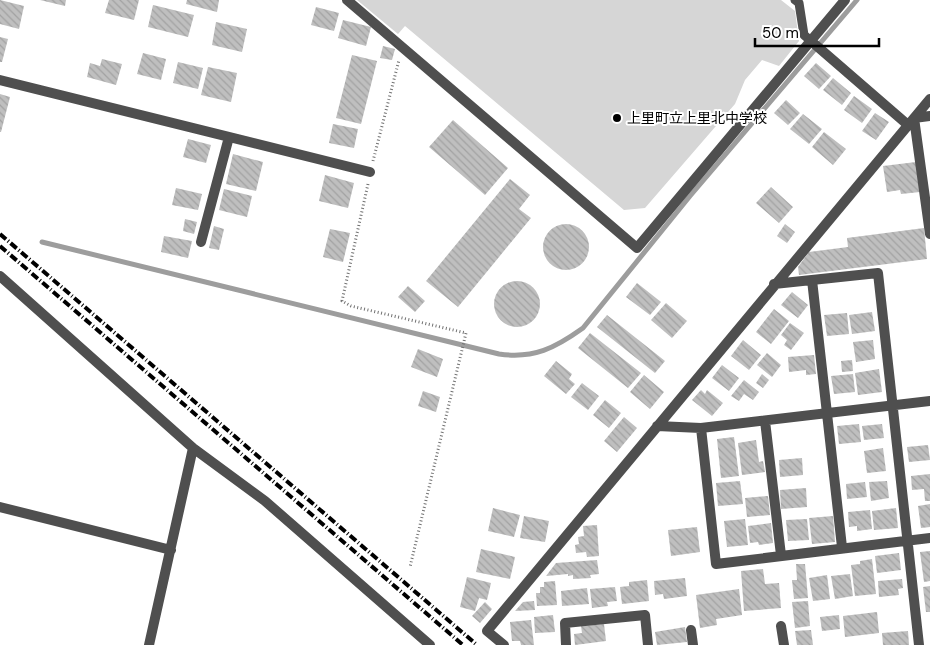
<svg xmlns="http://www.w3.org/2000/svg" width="930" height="645" font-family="'DM Sans','Noto Sans JP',sans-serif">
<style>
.park{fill:#d6d6d6}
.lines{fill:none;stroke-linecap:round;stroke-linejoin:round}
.stream{stroke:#9d9d9d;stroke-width:5}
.building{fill:url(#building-back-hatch)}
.path{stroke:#717171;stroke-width:3;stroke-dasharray:1 2.5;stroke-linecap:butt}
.lane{stroke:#4f4f4f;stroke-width:9}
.street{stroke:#4f4f4f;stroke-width:10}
.rail{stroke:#000;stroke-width:4;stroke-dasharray:8 2.5 1 2.5;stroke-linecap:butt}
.poi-dot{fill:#000;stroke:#fff;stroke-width:2}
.labels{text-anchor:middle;stroke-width:4;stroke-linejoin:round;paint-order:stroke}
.poi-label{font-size:14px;fill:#000;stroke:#fff;text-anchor:start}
</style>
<defs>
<pattern id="building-back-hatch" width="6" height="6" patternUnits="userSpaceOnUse" patternTransform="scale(1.25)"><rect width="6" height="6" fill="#bfbfbf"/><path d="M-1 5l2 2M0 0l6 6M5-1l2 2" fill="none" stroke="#a2a2a2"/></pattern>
</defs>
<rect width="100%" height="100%" fill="#fff"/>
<path class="park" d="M357,0H781L795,11L799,41L779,66L762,60L745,80L735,104L645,208L624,210L405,26L398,34Z"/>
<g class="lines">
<path class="stream" d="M42,242L499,354C534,359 555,348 583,328L690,196L857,0"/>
</g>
<path class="building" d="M0,0L24,6L19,29L0,24Z
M40,0H66L65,6Z
M109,0H139L134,20L105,13Z
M187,0H219L217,12L186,4Z
M153,5L194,15L188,37L148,27Z
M316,7L339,13L334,31L311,25Z
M343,20L371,27L366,46L338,38Z
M216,22L247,29L242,52L212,45Z
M0,37L8,39L2,62H0Z
M383,46L395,49L392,60L380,58Z
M143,53L166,59L161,80L137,74Z
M352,55L377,61L361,124L336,118Z
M102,59L122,64L116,85L87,77L90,63L100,66Z
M178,62L203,68L198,89L173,83Z
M816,63L831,76L819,89L804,76Z
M208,67L237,73L231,102L201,95Z
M833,78L851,93L842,105L823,90Z
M0,94L10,97L1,132H0Z
M854,96L872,109L862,123L844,110Z
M786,100L800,113L788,125L774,113Z
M875,113L889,122L876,140L862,131Z
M803,114L822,129L809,144L790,129Z
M453,120L508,168L485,195L429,147Z
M333,124L358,129L354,148L329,143Z
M824,132L846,149L833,165L812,147Z
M188,139L211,145L206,163L183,157Z
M233,154L263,162L256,191L226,184Z
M916,162L920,192L901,194L900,190L887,192L883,166Z
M325,175L354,183L348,208L319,201Z
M510,179L530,195L519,209L531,218L458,307L426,281Z
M771,187L793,207L779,223L756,203Z
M176,188L202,194L198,210L172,205Z
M224,189L252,196L247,217L219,210Z
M185,219L197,222L194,234L183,231Z
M543 247a23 23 0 1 1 46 0a23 23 0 1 1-46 0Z
M785,224L795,232L787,243L777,236Z
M214,226L224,229L219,250L209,248Z
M924,228L927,259L799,275L798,267L809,252L848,247L847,238Z
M330,229L350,233L343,262L323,257Z
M164,236L192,241L188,258L161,252Z
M494 304a23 23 0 1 1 46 0a23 23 0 1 1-46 0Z
M637,283L661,302L650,315L626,297Z
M408,286L425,301L415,312L398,297Z
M792,292L808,305L798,318L781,305Z
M666,303L687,321L672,338L651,320Z
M774,309L789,321L771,344L756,332Z
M872,312L875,331L852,334L849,315Z
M847,313L849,334L827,336L824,315Z
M607,315L665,361L655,373L597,327Z
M790,323L804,333L791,350L784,345L787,340L781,335Z
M590,333L641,373L628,388L578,348Z
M743,340L761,355L749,370L731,356Z
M873,340L875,359L856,362L853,342Z
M418,349L443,359L437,377L411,367Z
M767,353L781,365L772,377L757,365Z
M814,355L816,374L806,375V370L789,372L788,357Z
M852,360L853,371L842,372L841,361Z
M556,361L572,374L569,379L575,384L566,394L544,376Z
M722,365L739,378L729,391L712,378Z
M879,369L882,392L858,395L855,373Z
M762,374L769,380L763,388L756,383Z
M853,374L855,392L834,394L831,376Z
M644,375L664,392L650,409L630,392Z
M744,380L759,392L753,400L744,394L739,401L731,396Z
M582,383L599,396L588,410L571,397Z
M701,390L705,394L707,390L723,403L712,416L692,400Z
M423,391L440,397L436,412L418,406Z
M605,400L621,413L609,428L593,415Z
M624,417L637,428L617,452L604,441Z
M859,424L861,442L839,444L837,426Z
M882,424L884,438L864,440L862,426Z
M734,437L739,476L721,478L717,439Z
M756,440L759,462L763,461L765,472L742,475L738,443Z
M928,445L930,460L909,462L907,447Z
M883,448L886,471L867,473L864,451Z
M802,458L803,475L780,477L779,460Z
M930,474V501H925L924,489L912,490L911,476Z
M740,481L743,504L718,506L716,483Z
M887,481L889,498L871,501L869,482Z
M865,482L867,497L847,499L846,484Z
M806,488L807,507L781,509L780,490Z
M768,496L770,515L747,517L745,498Z
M930,504V527L921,528L918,506Z
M493,508L520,515L514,537L488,531Z
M896,508L898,528L874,530L872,511Z
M870,510L872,529L857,531V526L849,527L848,512Z
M524,516L549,521L545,542L520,538Z
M833,516L835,542L812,544L809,518Z
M745,519L748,545L727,547L724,521Z
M807,519L809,540L788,541L786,520Z
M771,523L773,543L759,545L758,542L750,543L748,526Z
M597,525L599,556L587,557L586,552L576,553L575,545L579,544L578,537L584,536L583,526Z
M697,527L700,552L671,556L668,530Z
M481,549L515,557L510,579L476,572Z
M930,551V581L924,582L920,552Z
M899,553L901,570L877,573L875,556Z
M872,559L876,594L855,596L851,565L860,564V561Z
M597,560L599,574L590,575L591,578L573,579V575L568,576V574L546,576L556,563Z
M796,564H805L808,598L794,599L792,580H797Z
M763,569L765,584L779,583L781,608L744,611L741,571Z
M850,574L853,596L835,599L831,576Z
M827,575L830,599L813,601L809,578Z
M467,577L491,583L487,600L479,598L475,611L460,607Z
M685,578L687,596L664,599L663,594L655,595L654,581Z
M902,579L903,588L898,589L899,595L879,597L878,581Z
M647,580L649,601L622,604L620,587L629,586V582Z
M555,581L557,605L537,606L536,593H540V587H544V582Z
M930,586V612H926L923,587Z
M615,587L617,601L607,602L608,606L592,608L590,589Z
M587,588L589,604L562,606L561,591Z
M739,589L742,615L716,619L717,625L700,628L696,595Z
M534,601L535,610L515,611L523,602Z
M808,601L810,626L795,628L792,602Z
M485,602L492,609L480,623L472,616Z
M877,612L879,633L845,637L843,616Z
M553,615L555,632L535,633L534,617Z
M839,615L840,629L822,631L820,617Z
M531,620L534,645H521L520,641H512L510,622Z
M604,624L606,641L575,645L574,634L582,633L581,626Z
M685,627L687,642L657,645L655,632Z
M811,630L813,645H797L795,631Z
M908,631L909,645H883L882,633Z"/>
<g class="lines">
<path class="path" d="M373,161L399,60
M368,184L342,301L351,306L466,333L410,567"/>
<path class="lane" d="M795,0L799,3L804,35L811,41"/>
<path class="street" d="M347,0L637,248L845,0
M811,41L908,125
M0,80L370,172
M930,116L914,118L930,234
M201,242L229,137
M0,276L193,448L265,501L430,645
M812,280L842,547
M774,284L878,273L919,645
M765,421L781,555
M657,426L701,428L930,401
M701,428L716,564L930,538
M0,507L171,550
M781,626L784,645
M691,630L693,645
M149,645L193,448
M504,645L487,631L930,99
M566,645L565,623L645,615L648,645"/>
<path class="rail" d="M0,234L477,645
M0,246L463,645"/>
</g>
<circle class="poi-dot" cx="617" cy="118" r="5"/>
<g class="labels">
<g class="poi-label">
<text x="627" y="123">上里町立上里北中学校</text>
</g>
</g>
<path d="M755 38v8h124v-8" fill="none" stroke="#000000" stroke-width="2.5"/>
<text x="762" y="38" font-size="15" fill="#000000" stroke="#ffffff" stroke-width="4" paint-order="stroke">50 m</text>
</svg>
